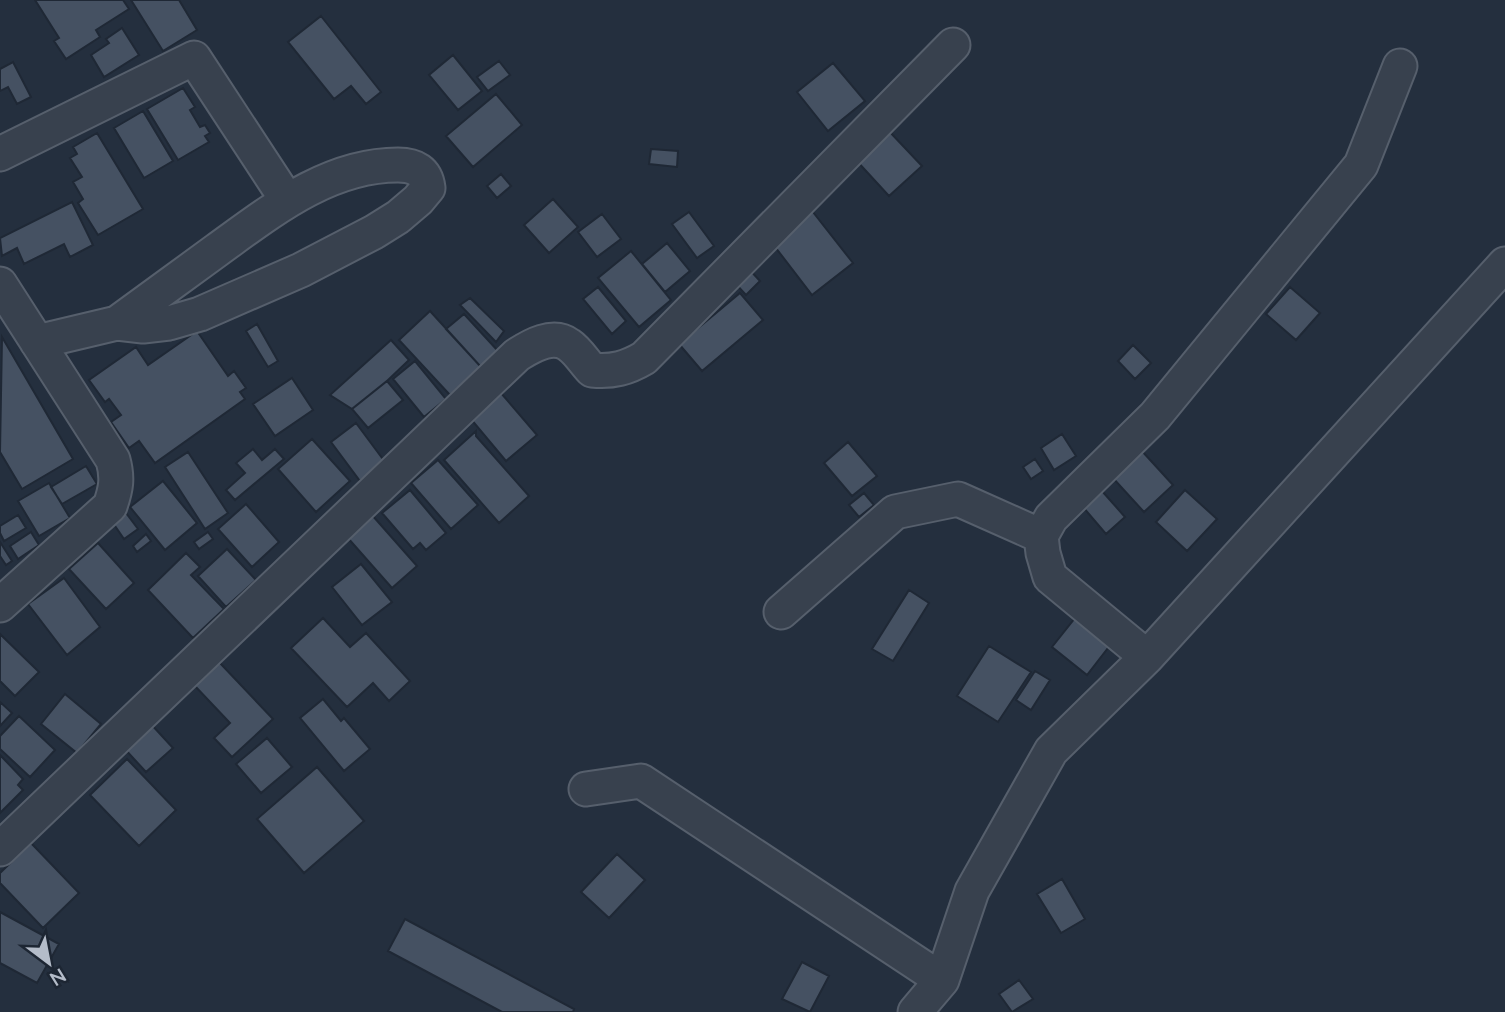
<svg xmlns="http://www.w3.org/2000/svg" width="1505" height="1012" font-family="Lato,sans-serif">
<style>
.building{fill:#455162;stroke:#1f2835;stroke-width:2}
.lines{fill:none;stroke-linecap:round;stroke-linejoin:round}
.minor-casing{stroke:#565f6c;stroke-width:37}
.minor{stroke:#38414e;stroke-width:33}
</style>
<rect width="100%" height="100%" fill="#242f3e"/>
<path class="building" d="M35,0H123L129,9L96,30L100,37L66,59L54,41L59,38Z
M131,0H179L197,30L163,51Z
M321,16L381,92L366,104L351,86L334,99L288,42Z
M122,28L139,55L104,77L91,55L109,43L106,39Z
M453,55L482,91L458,110L429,75Z
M499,61L510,75L488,91L477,77Z
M13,62L31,97L17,104L8,87L0,91V69Z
M833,63L865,101L828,131L797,92Z
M183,88L195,107L190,110L200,127L205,125L210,133L205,136L209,142L178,160L147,109Z
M496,94L522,125L473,167L446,136Z
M143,111L173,161L144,178L114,128Z
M887,129L922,166L889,196L855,159Z
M97,133L143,209L98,235L78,203L83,199L73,182L82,177L70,158L77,154L73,147Z
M651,149L678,151L677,167L649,164Z
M501,174L511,186L497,198L487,186Z
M553,199L578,227L549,253L524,225Z
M72,202L93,245L70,257L64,244L24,264L17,248L2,256L0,238Z
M809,207L853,263L812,295L769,239Z
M689,212L714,246L697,258L672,224Z
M602,214L621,239L597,257L578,232Z
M667,243L690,271L665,292L642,264Z
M631,251L671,300L639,327L598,278Z
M748,268L760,281L746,295L734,282Z
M598,287L626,321L612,334L583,299Z
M1290,287L1320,313L1296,340L1266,314Z
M740,293L763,320L702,371L679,344Z
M470,298L504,331L496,342L460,305Z
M430,311L481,367L450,395L399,340Z
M464,314L498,351L481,367L446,329Z
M257,324L278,361L268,367L246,331Z
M197,331L228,376L234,371L246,388L240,392L245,399L155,463L139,441L129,448L111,422L121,415L109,399L105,402L89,380L136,347L148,365Z
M2,337L73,459L22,489L0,452Z
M391,340L409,360L387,381L352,409L330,395Z
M1133,345L1151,363L1135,379L1118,361Z
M415,361L446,399L424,417L393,379Z
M292,378L313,410L275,436L253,404Z
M387,381L403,400L368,428L352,409Z
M501,393L537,435L506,461L470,418Z
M356,423L385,462L360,481L331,442Z
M476,431V436L529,496L499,523L444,460Z
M1062,434L1076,456L1054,470L1041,448Z
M312,439L350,481L316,512L278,469Z
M848,442L877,476L852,496L824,463Z
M253,449L262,460L275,449L284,459L235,500L226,490L245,473L236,463Z
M1141,450L1173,485L1144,512L1112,477Z
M188,452L228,513L205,529L165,467Z
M1035,459L1043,471L1031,479L1023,467Z
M438,460L478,505L451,529L411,483Z
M86,466L97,484L62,504L51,487Z
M163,481L197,523L165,550L130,507Z
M49,483L70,518L39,536L18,501Z
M410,490L446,533L426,550L420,543L413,549L382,513Z
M1185,490L1217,519L1187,551L1156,522Z
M1102,491L1125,517L1106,534L1083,507Z
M864,493L874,505L859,517L849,505Z
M246,504L279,542L252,567L218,529Z
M126,513L138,529L124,539L113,523Z
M18,515L26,528L4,541L0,533V526Z
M372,515L417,566L392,588L347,537Z
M31,532L39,545L18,559L10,546Z
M208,532L213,539L199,549L194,542Z
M146,534L151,541L137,552L133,546Z
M0,542L12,561L6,565L0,556Z
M98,543L134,583L106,609L69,569Z
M227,549L256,580L226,607L198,576Z
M186,553L200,567L191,575L224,609L193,638L148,590Z
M361,564L392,602L362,625L332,587Z
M64,578L100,627L67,655L28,604Z
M909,590L929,603L893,661L872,649Z
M1083,608L1118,635L1087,675L1052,647Z
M323,618L350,647L366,633L410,681L389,701L373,683L347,707L291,648Z
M0,634L39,672L15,696L0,681Z
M989,646L1031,672L998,722L957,696Z
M219,662L273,719L232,757L214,738L230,723L194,685Z
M1035,671L1050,680L1031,710L1016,700Z
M65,694L101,724L77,753L41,724Z
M323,699L341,721L344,718L370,749L344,771L300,718Z
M0,702L12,713L0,726Z
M19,716L55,750L30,777L0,749V736Z
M150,723L173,748L146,772L123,747Z
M267,738L292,767L261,793L236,764Z
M0,755L23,779L18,785L23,790L0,813Z
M127,759L176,810L139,846L90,795Z
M317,767L364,821L304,873L257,819Z
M31,843L79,893L43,928L0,883V873Z
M617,854L645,880L609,918L581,892Z
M1062,879L1085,919L1061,933L1037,894Z
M0,912L59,944L37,983L0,963Z
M405,919L574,1009L573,1012H502L388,951Z
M802,962L829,976L810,1012L782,999Z
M1019,980L1033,999L1012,1012L999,994Z"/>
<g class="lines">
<defs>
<path id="minor" d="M0,154L194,58L287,200
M0,284L113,460C118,478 116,489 110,506L0,605
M37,342L117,323L143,326L169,323L200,314L301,270L374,232L398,217L418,200L428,188C426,171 415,165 398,165C328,165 271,211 217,250C184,274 150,299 117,323
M781,612L895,512L958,499L1041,536
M1147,657L1050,577L1043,553L1041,536L1051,518L1155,416L1361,165L1400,66
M586,789L641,781L942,980
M0,849L517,355C531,346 553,333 569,345C578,351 585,363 592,370C613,372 627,368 644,358L953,45
M915,1012L942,980L972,891L1051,751L1147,657L1505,264"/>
</defs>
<use href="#minor" class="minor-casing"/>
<use href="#minor" class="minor"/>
</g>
<g transform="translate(49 963) rotate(148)" stroke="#1d2633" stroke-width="5" paint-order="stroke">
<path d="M0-5L12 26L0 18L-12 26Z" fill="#b4bcc9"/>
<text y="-10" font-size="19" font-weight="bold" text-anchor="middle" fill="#b4bcc9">N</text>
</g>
</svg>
